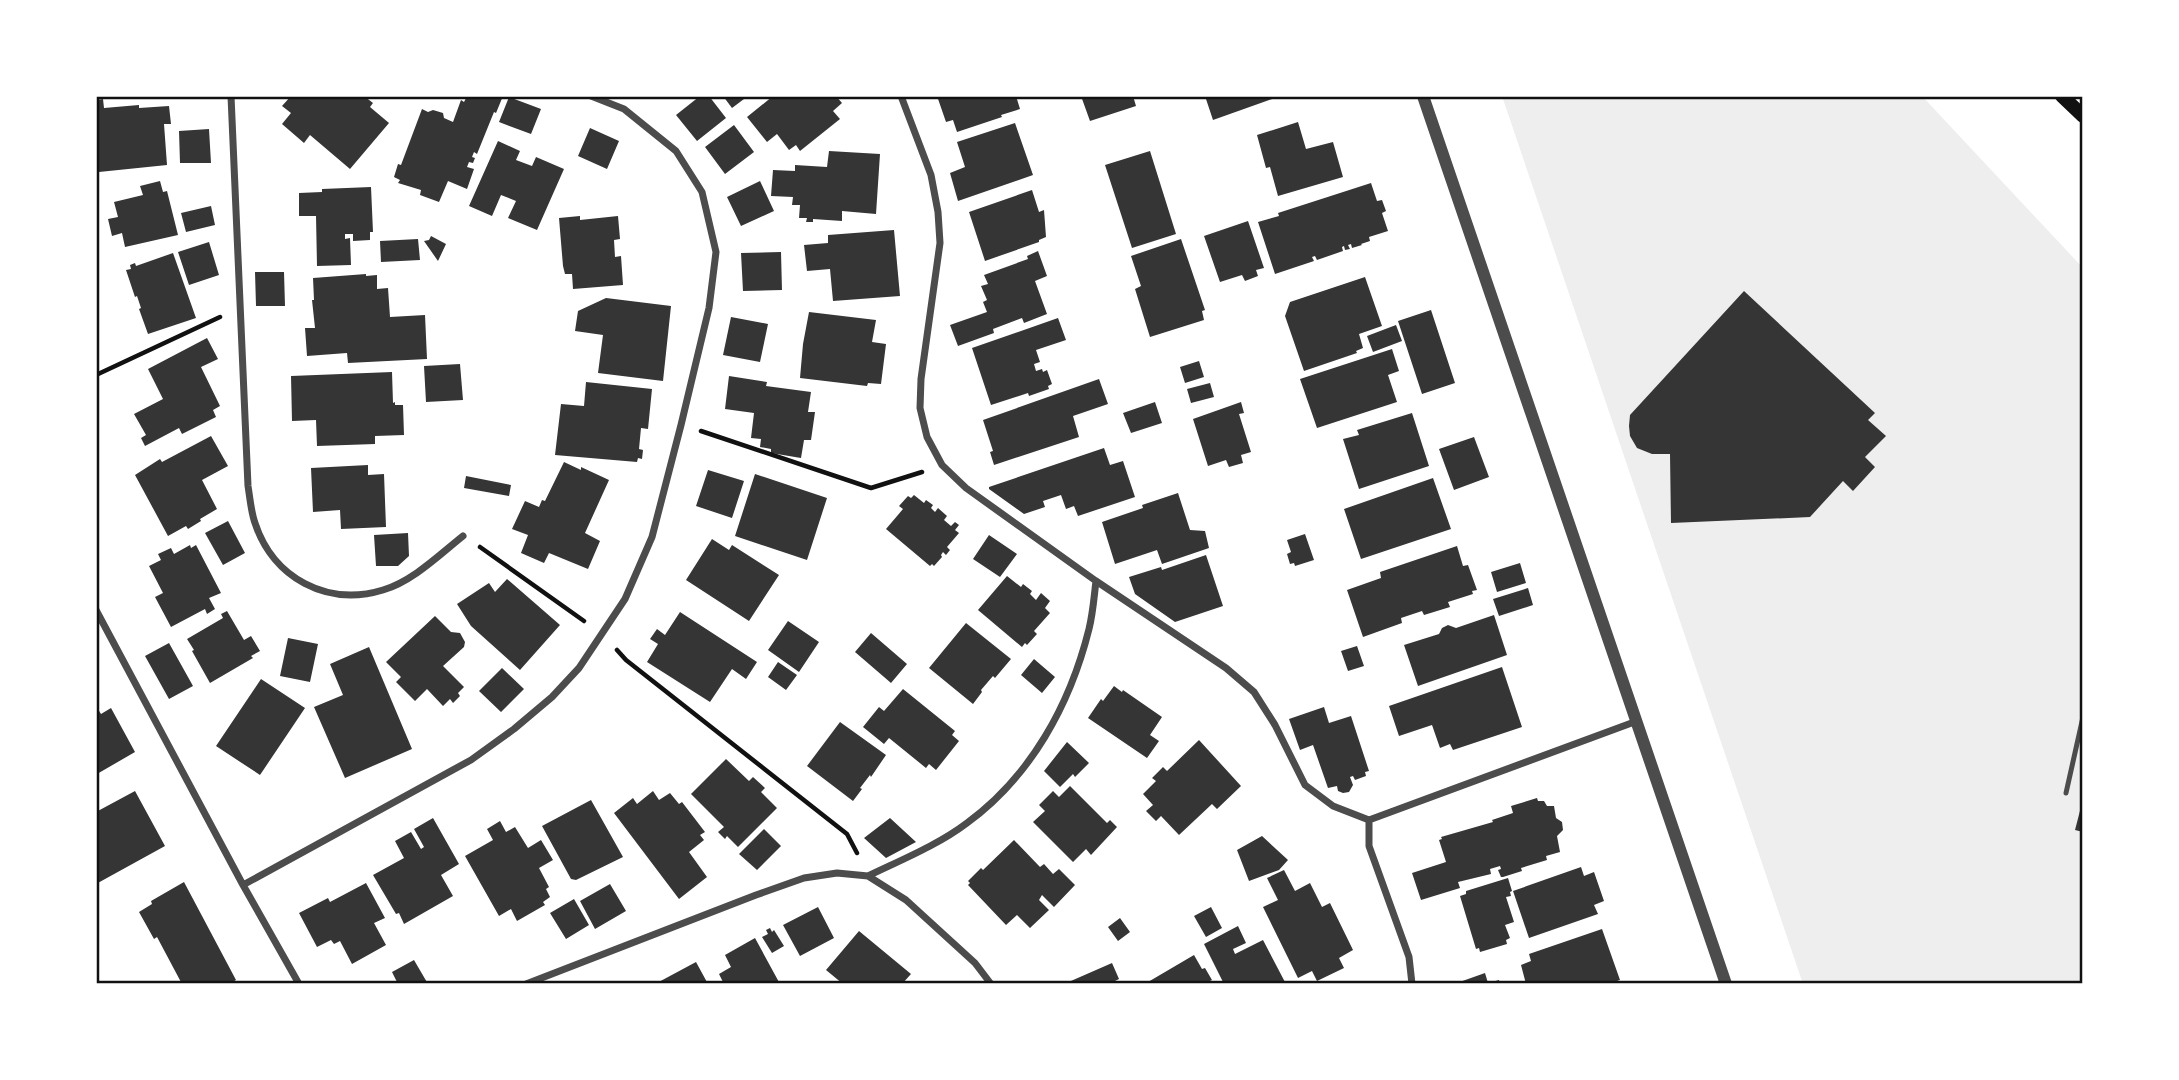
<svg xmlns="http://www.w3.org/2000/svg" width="2179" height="1080" font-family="'Varela Round',sans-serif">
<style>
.green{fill:#eee}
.building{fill:#353535}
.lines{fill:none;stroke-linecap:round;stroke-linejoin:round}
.path{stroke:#111;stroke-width:4.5}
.service{stroke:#4c4c4c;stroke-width:5}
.minor{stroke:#4c4c4c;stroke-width:7}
.tertiary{stroke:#4c4c4c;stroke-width:12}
.secondary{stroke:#111;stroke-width:14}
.neatline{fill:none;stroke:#111;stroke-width:2.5}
</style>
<rect width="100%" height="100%" fill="#fff"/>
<path class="green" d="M1502,96H1922L2083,268V984H1803Z"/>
<path class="building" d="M291,96H358L361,99L364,96L373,103L370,107L389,123L350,169L310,135L304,143L282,124L291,113L282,106Z
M467,96H503L496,113L494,112L477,154L474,152L472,157L475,158L473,163L469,162L467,167L474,169L467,189L448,181L439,202L420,195L421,190L398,183L400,180L394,177L398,164L401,165L422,109L428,112L433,110L443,113L444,118L453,122L461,100L464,102Z
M700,96H709L726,118L697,141L676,115Z
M723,96H748L732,108Z
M773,96H836L842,103L833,111L840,119L800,151L796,145L789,150L777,134L767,142L747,117Z
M937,96H1016L1020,109L1001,115L1002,117L957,132L953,120L946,122Z
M1081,96H1133L1136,106L1090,121Z
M1205,96H1278V97L1213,120Z
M509,97L541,109L531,134L499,122Z
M103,99L104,108L139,105V108L169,106L171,124H164L167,165L99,172L96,139V100Z
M1298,122L1306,149L1333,142L1343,177L1278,196L1270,167L1266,168L1257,135Z
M1015,123L1033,175L958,201L950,173L965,167L957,142Z
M734,125L754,152L725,174L705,147Z
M590,128L619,141L607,169L578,156Z
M209,129L211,163H180L179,131Z
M498,141L520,151L516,160L532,166L536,157L564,169L537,230L508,218L516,201L501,195L492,216L469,206Z
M829,151L880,154L876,214L842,211V221L813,219V222H806L807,218H799L800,205H792L793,197L771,196L773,170L795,171V165L827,167Z
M1150,151L1176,234L1132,248L1105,165Z
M160,181L163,192L167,191L178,235L125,247L122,233L112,236L108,219L118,217L114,202L143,195L140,186Z
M760,181L774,211L741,226L727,197Z
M1371,183L1377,201L1382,200L1386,211L1382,213L1388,231L1369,237L1370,241L1361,244L1362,245L1352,248L1351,244L1348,245L1350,249L1345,250L1344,246L1342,247L1343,251L1317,260L1315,256L1312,257L1314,261L1275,274L1258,222L1279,216L1278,213Z
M371,187L373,232H370V240L353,241V234H345V239L350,238L351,265L317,266L316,216H299V193L322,192V189Z
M1032,190L1039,212L1044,210L1046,237L1039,240V242L985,261L969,212Z
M211,206L215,225L186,232L181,213Z
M580,216V220L618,216L620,239L614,240L615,257L621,256L623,285L573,289L572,274H565L563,266L559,218Z
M1248,221L1264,268L1256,270L1258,276L1245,281L1242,275L1220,282L1204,236Z
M894,230L900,296L833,301L830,269L807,271L804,245L828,243V235Z
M431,236L446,244L438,261L424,241L429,240Z
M418,239L420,260L381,262L380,241Z
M1181,239L1205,310L1202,311L1204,320L1150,337L1135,289L1141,286L1131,256Z
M209,242L219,275L189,285L178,252Z
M1038,251L1047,276L1035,281L1047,314L1024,323L1022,318L993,329L994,333L958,346L950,325L987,312L983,302L987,300L981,286L988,284L984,275L1028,259L1027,256Z
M781,252L782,290L743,291L741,253Z
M173,253L196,318L148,334L139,309L141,308L137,296L135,297L126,270L131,269L130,265L135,263L136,266Z
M255,272H284L285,306H256Z
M366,274V276L377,275V289L388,288L390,317L425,315L427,359L348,363L347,353L307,356L305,328H315L312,300H314L313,278Z
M1365,277L1382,326L1359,334L1363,348L1356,351L1357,353L1304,371L1285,316L1290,302Z
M1744,291L1875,413L1868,420L1886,436L1865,457L1875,467L1853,491L1843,481L1810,517L1671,523L1670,454H1652L1637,448L1630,436L1629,426L1630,415Z
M606,298L671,306L663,381L598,373L603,335L575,331L578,311Z
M1431,310L1455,383L1422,394L1398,321Z
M809,312L876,320L872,342L886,344L881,384L868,383L867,386L800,378L803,344Z
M731,317L768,324L760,362L723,355Z
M1058,318L1066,340L1036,350L1040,362L1034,364L1036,371L1042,369L1043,372L1047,370L1052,384L1048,386L1049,389L1029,396L1028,393L991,405L972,348Z
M1396,325L1402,341L1373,352L1367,336Z
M207,338L218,359L201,367L220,406L213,410L216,417L182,434L179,428L145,446L141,438L146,435L134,414L163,399L148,369Z
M1392,349L1399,371L1388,375L1397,402L1317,428L1300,379Z
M1199,361L1204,377L1185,383L1180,367Z
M460,364L463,400L426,402L424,366Z
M392,372L393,403L395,402V405H403L404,435L375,436V444L317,446L316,420L292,421L291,376Z
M729,376L767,382L766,386L811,392L808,412H815L811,440H804L801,458L771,453V449L760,447L761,439L751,438L754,413L725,409Z
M1099,379L1108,404L1073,416L1079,437L994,465L990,452L993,451L983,420Z
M586,382L652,389L648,429L641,428L639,449L643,450L642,459L638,458L637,462L555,455L561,404L584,406Z
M1210,383L1214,397L1191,403L1187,389Z
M1155,402L1162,423L1131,433L1123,413Z
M1241,402L1244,413L1239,414L1251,452L1241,455L1243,463L1229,467L1226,460L1208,466L1193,419Z
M1412,413L1429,466L1359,489L1343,439L1359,435L1357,430Z
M211,436L228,466L202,480L217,509L200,519L201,521L188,529L186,526L168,536L135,475L160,459L162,462Z
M1474,437L1489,477L1454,490L1439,449Z
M1104,448L1110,465L1123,461L1135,497L1078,516L1074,506L1066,509L1061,495L1043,501L1045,507L1024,514L989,489V487Z
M564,462L581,470V467L609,480L585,533L600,541L588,569L549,553L544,563L521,553L528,535L512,529L525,501L539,507L542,500L545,501Z
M368,465V475L384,474L386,527L341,529L340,510L313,512L311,468Z
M708,470L744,481L732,518L696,506Z
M755,474L827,498L807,560L735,536Z
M466,476L511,485L509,496L464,488Z
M1433,478L1451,529L1361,559L1344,509Z
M1178,493L1190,530L1205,531L1209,548L1162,564L1157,550L1115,564L1102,522L1143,508L1142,505Z
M914,495L924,503L926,500L933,505L931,508L935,512L938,508L947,516L944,520L951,526L955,522L959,525L955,530L959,533L947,547L950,550L946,555L943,552L941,555L942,557L934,566L932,564L930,566L886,529L903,509L899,506L908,496L911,498Z
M228,521L245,553L223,565L205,533Z
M408,533L409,556L398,566H376L374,535Z
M1305,534L1314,560L1295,566L1294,563L1290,564L1287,554L1291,552L1287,540Z
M989,535L1017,554L1000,577L973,559Z
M712,539L729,550L732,545L779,575L749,621L686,580Z
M190,545L191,548L196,545L221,593L209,598L215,609L207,614L205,609L171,627L155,597L163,593L149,566L161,560L158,554L171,548L174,554Z
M1457,546L1463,566L1468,565L1477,590L1472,591L1473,594L1448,602L1450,607L1424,615L1422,611L1401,618L1402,623L1363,637L1347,590L1381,578L1380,572Z
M1206,555L1223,606L1175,622L1135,594L1129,577L1161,567L1162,570Z
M1520,563L1526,583L1497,592L1491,572Z
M1007,576L1021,587L1023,584L1032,591L1030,594L1036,600L1041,593L1050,601L1045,608L1050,613L1034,631L1037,634L1027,645L1025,643L1022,647L978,610Z
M507,579L560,625L520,670L471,626L457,604L489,583L495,592Z
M1528,588L1533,605L1499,616L1493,599Z
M227,611L244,640L251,636L260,651L251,656L253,658L210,683L192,651L194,650L187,639L223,618L221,614Z
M680,612L757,662L746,679L732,669L710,702L647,662L658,644L650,639L657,629L665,635Z
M1494,615L1507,655L1418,686L1404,645L1439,634L1442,628L1448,625L1456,628Z
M435,616L451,632L460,633L465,642L464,647L443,666L464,687L458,693L460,696L453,703L450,699L443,706L427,689L415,701L396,682L401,677L386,662Z
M788,621L819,642L799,672L768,650Z
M966,623L1011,659L995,678L993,676L981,690L982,692L973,704L929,668Z
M871,633L907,664L891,683L855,652Z
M288,638L318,644L310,682L280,676Z
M169,643L193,686L169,699L145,656Z
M1357,646L1364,666L1348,671L1341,651Z
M369,647L412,749L345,778L314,707L343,695L330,664Z
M1034,659L1055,677L1042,693L1021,675Z
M778,662L797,675L786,690L768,677Z
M1502,667L1522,727L1453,750L1450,744L1440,748L1432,725L1399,736L1389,706Z
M502,668L524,689L501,712L479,691Z
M261,679L305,708L260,775L216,746Z
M1114,686L1122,692L1123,690L1162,717L1150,735L1159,741L1147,758L1088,718L1101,699L1103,701Z
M903,689L955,731L952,735L959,741L936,770L929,764L926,768L889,738L884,744L863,727L879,707L884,711Z
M96,706L101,714L111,708L135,752L97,774Z
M1324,707L1329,723L1351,716L1369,771L1365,772L1366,776L1355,780L1353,776L1350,777L1353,785L1349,792L1343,793L1338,791L1337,786L1328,788L1313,745L1300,750L1289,719Z
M840,722L886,755L871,777L870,775L860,788L862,789L853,801L807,766Z
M1199,740L1241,786L1217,809L1212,804L1179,835L1161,816L1156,821L1146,811L1153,805L1143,794L1156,781L1152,778L1163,767L1167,771Z
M1067,742L1089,763L1075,777L1073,774L1060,787L1044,771Z
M726,759L749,781L753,777L765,788L761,792L777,808L738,847L727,836L725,839L718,832L724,827L691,794Z
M1070,786L1107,823L1110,820L1117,827L1091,855L1086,849L1073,862L1033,822L1045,811L1039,805L1053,791L1059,797Z
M135,791L165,846L96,884V812Z
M653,791L659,800L670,793L679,804L682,802L705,832L700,835L704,840L689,852L707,877L679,899L614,813L633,798L637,804Z
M1537,798L1538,801H1544L1547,806H1554L1556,818L1562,822L1563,830L1557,836L1560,852L1546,856L1547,860L1521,868L1522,871L1503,877H1501L1498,870L1501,869L1500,866L1490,869L1491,874L1458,882L1460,888L1421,900L1412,873L1446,862L1439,840L1442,839L1441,837L1493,822L1492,820L1513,813L1511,806Z
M591,800L623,857L576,880L571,879L542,826Z
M2082,803H2083V832L2075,830Z
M433,818L459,864L441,875L453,896L404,924L399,913L396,914L373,875L404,858L395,841L411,832L421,849L424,847L414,829Z
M890,818L916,842L886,858L864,838Z
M500,821L506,832L515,827L528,848L541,840L553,860L539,868L549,887L546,889L550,897L543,902L545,905L517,921L511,909L499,916L465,856L493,840L487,829Z
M764,829L781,846L757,870L739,854Z
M1262,836L1288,860L1279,870L1249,881L1237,850Z
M1014,840L1040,867L1044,864L1053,874L1059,869L1075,885L1054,907L1042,895L1039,900L1049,910L1030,928L1017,915L1006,925L968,885L970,883L968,881L981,868L983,870Z
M1581,867L1584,876L1594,872L1604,901L1594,905L1598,914L1529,938L1513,891Z
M1284,870L1295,891L1310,883L1322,907L1330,903L1353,950L1339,958L1344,968L1317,981L1312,971L1298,978L1263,907L1278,900L1267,878Z
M1508,878L1512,891L1510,892L1511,896L1506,897L1514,922L1505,925L1510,938L1506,940L1507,944L1480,952L1479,948L1476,949L1460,896L1466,894V891Z
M184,882L236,980L229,984H182L157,937L154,939L139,912L152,904L151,901Z
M366,883L385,918L374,923L386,945L352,964L340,941L334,944L331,940L317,947L299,913L328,898L330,902Z
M610,884L626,911L595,929L580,901Z
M574,899L589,925L566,939L550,913Z
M818,907L834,938L800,956L783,925Z
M1211,907L1222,928L1206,937L1194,916Z
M1120,918L1130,932L1118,941L1108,927Z
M1238,926L1246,943L1233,949L1235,954L1263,940L1286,984H1224L1204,944Z
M770,928L772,932L774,930L784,946L772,953L762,937L768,934L766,930Z
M1602,929L1620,980L1608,984H1526L1521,965L1531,961L1529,954Z
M859,931L911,974L902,984H843L826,970Z
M755,938L780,984H724L719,974L731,967L725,955Z
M1194,955L1202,969L1205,968L1212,980L1208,982L1209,984H1149L1148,982Z
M414,960L428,984H398L392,972Z
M696,962L708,984H655Z
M1112,963L1119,979L1109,984H1064Z
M1485,973L1488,983L1499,980L1500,984H1454Z"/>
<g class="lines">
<path class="path" d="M96,375L220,317
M701,431L871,488L922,472
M480,547L584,621
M617,650L626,660L847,834L857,853"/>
<path class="service" d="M2066,793L2083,717"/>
<path class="minor" d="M231,96L248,486C250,498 251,512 255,523C273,578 327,607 383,590C413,581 439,555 463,536
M901,96L931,175L938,212L940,243L921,379L920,408L927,437L942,465L966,488L1096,581L1226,668L1254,692L1275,725L1305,785L1333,806L1369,820V846L1409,957L1412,984
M96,610L243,885L299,984
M1369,820L1637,721
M868,876C901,860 938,845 967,823C1031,776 1070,705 1089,629C1093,613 1094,597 1096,581
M243,885L471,760L514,729L552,697L579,668L625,599L652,537L681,425L709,308L716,252L702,192L676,151L624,109L591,96
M526,984L756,895L804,878L837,873L868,876L906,900L975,963L991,984"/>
<path class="tertiary" d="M1423,96L1726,984"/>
<path class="secondary" d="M2062,96L2083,116"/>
</g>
<rect width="2179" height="1080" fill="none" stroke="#ffffff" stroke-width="196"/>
<rect x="98" y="98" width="1983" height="884" class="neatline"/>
</svg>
